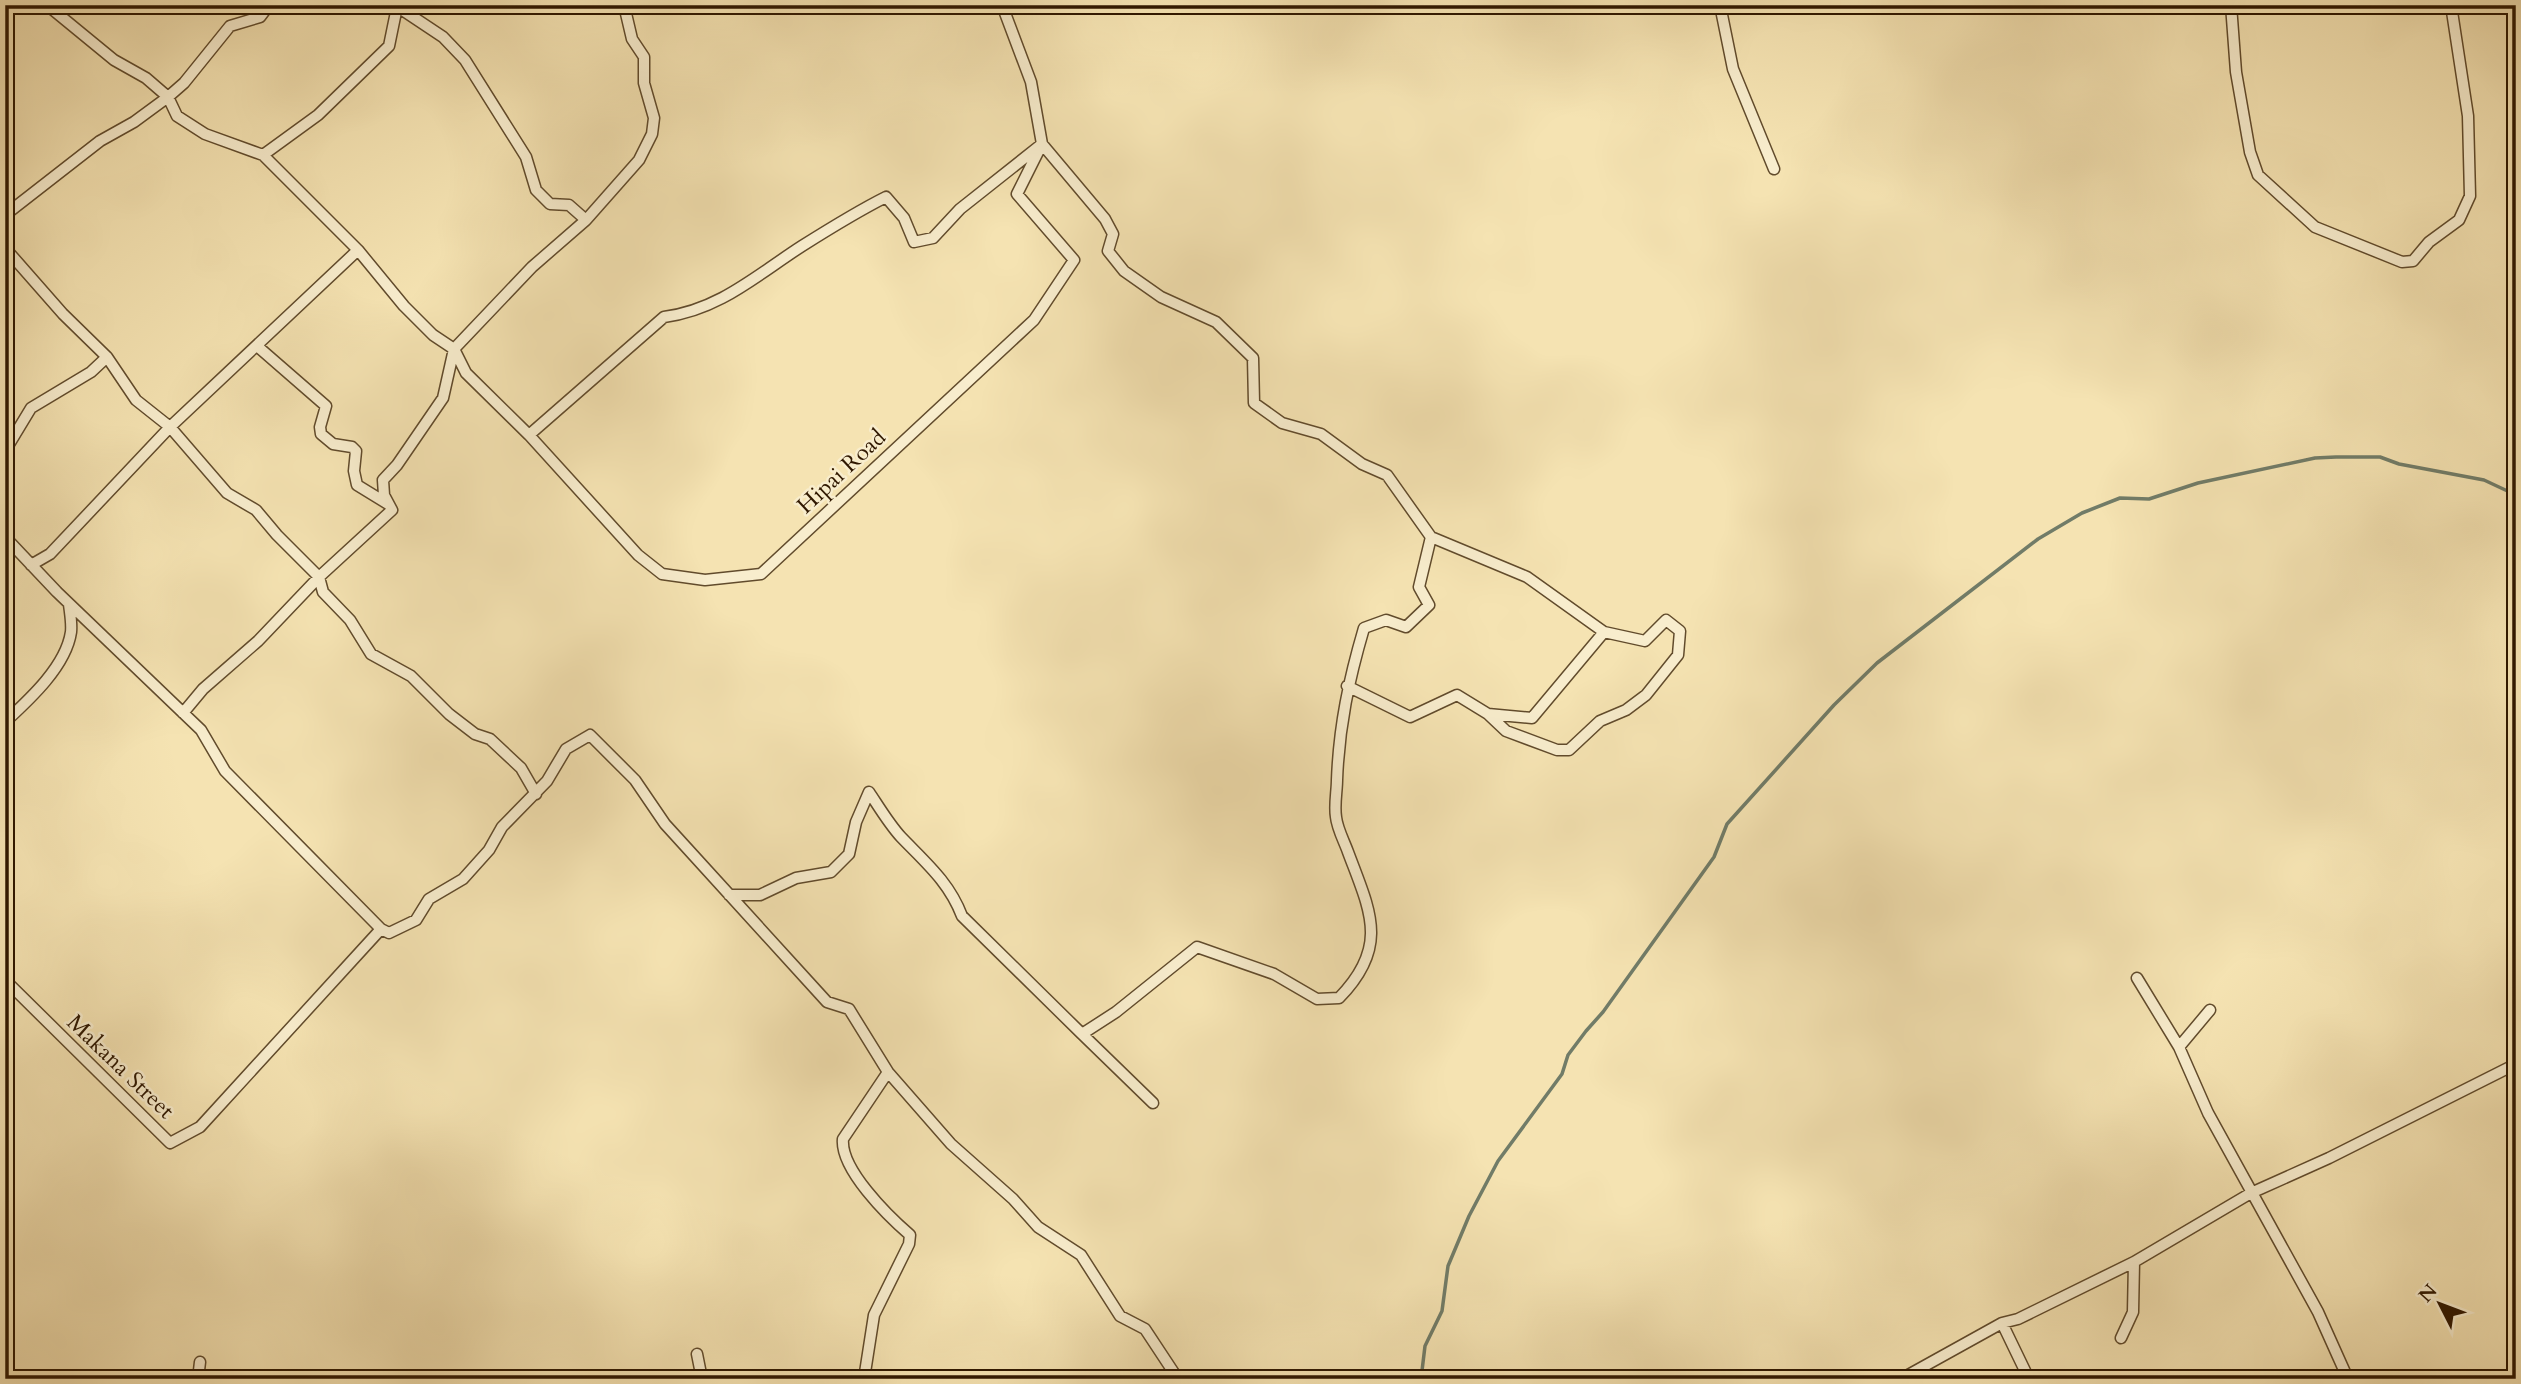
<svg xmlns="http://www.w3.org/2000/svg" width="2521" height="1384" viewBox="0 0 2521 1384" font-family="Cardo,serif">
	<rect width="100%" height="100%" fill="#f5e3b2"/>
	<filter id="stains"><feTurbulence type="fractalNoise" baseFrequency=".00286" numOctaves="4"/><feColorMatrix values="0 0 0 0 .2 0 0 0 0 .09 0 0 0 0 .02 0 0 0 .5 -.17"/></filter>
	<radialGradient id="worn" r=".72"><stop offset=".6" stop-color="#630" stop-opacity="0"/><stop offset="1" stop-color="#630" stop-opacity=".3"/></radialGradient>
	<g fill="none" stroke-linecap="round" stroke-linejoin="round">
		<path stroke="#717c68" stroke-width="3.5" d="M 1421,1379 L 1425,1346 L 1442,1311 L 1448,1266 L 1469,1216 L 1498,1161 L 1562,1074 L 1568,1055 L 1586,1031 L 1603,1012 L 1714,857 L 1727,824 L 1834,705 L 1877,663 L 2038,539 L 2082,513 L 2120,498 L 2149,499 L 2198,483 L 2315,458 L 2336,457 L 2380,457 L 2399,464 L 2484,480 L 2516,495"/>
		<g stroke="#614b2c" stroke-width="13">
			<path id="minor" d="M 47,5 L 114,60 L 146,78 L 168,97 L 177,116 L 205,134 L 263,155 L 358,250 L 404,306 L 433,335 L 454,349 L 466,373 L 529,435 L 638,555 L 662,574 L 705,580 L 761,574 L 1034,320 L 1074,260 L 1017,194 L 1042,144 L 1031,82 L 1002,5
				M 395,5 L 443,37 L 465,60 L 526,157 L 536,190 L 550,204 L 569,205 L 586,220
				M 1720,5 L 1733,69 L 1774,169
				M 2231,5 L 2236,72 L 2250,152 L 2258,175 L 2315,227 L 2402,262 L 2413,261 L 2429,242 L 2459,220 L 2470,196 L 2468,116 L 2451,5
				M 263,155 L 318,115 L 389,46 L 397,7
				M 5,215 L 100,141 L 134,122 L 168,97 L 184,83 L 230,26 L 260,17 L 269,5
				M 5,248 L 63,314 L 107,357
				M 257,346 L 326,406 L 320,427 L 321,434 L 333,444 L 352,447 L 356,451 L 354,471 L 357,485 L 388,504
				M 529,435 L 664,317 C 719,310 757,275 802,246 C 829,229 858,211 886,197 L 904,218 L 914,242 L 933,238 L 960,209 L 1042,144 L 1105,219 L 1113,234 L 1108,251 L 1124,271 L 1161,297 L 1216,322 L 1253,358 L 1254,403 L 1282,423 L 1321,434 L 1362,464 L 1387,475 L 1431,537 L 1419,587 L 1429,605 L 1406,627 L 1386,620 L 1364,628 C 1349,679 1339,726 1337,780 C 1337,791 1334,805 1336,817 C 1337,828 1344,841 1348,852 C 1370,911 1390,946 1339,998 L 1317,999 L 1274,974 L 1197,947 L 1116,1012 L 1082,1034 L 962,916 C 949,882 926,863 901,837 C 889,824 879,807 869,792 L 856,822 L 849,854 L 831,872 L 796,878 L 760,895 L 729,895
				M 5,451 L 31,408 L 91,372 L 107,357 L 136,400 L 170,427 L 227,493 L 256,510 L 277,535 L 319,577 L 392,510 L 384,495 L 383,480 L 397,465 L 443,398 L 454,349 L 532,267 L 586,220 L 639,160 L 652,134 L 654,118 L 644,83 L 644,57 L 632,39 L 624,5
				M 5,537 L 57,592 L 201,730 L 225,771 L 381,929 L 200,1127 L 170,1143 L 5,980
				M 1431,537 L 1527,577 L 1604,632
				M 31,565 L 50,554 L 170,427 L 358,250
				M 1347,686 L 1410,717 L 1457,695 L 1488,714 L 1506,731 L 1557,750 L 1569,750 L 1600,721 L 1626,710 L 1646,695 L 1678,655 L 1680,631 L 1666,620 L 1645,641 L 1604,632 L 1532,718 L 1488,714
				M 183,713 L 203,689 L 258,641 L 319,577 L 323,592 L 350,620 L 371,654 L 411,676 L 449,714 L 475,734 L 490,739 L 521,768 L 536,794
				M 5,722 C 30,699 66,666 71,632 C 72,623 70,613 69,604
				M 381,929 L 389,933 L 416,920 L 429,899 L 463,879 L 489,850 L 502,827 L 547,781 L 566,749 L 590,735 L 635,780 L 665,824 L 827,1002 L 849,1009 L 888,1072 L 951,1144 L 1013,1199 L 1038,1227 L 1081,1255 L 1120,1316 L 1145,1329 L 1178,1379
				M 2137,978 L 2179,1047 L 2208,1113 L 2318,1312 L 2348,1379
				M 1082,1034 L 1153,1103
				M 2179,1047 L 2210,1010
				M 2002,1323 L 2029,1379
				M 2121,1338 L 2133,1312 L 2134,1262
				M 697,1354 L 702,1379
				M 198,1379 L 200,1362
				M 864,1379 L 874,1315 L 909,1244 L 910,1235 C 888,1216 840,1169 843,1139 L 888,1072
				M 1901,1379 L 2002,1323 L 2018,1319 L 2134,1262 L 2251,1193 L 2329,1158 L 2516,1064"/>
		</g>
		<use href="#minor" stroke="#f8edcd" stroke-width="10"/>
	</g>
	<g text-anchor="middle" stroke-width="5" stroke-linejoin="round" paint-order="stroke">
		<g font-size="23" fill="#301800" stroke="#f8edcd">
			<text transform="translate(841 471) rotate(-43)" y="8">Hipai Road</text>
			<text transform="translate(121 1066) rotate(44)" y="8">Makana Street</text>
		</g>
	</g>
	<rect width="2521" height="1384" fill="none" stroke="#f5e3b2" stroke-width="28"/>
	<rect x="7" y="7" width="2507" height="1370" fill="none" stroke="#301800" stroke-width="3.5"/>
	<rect x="14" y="14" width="2493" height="1356" fill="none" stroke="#301800" stroke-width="2"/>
	<g transform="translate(2440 1304) rotate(312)" stroke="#f8edcd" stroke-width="5" paint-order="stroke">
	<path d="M0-5L12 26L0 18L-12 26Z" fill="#301800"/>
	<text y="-10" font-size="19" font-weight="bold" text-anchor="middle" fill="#301800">N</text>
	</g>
	<rect width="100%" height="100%" filter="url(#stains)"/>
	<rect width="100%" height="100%" fill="url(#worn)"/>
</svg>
